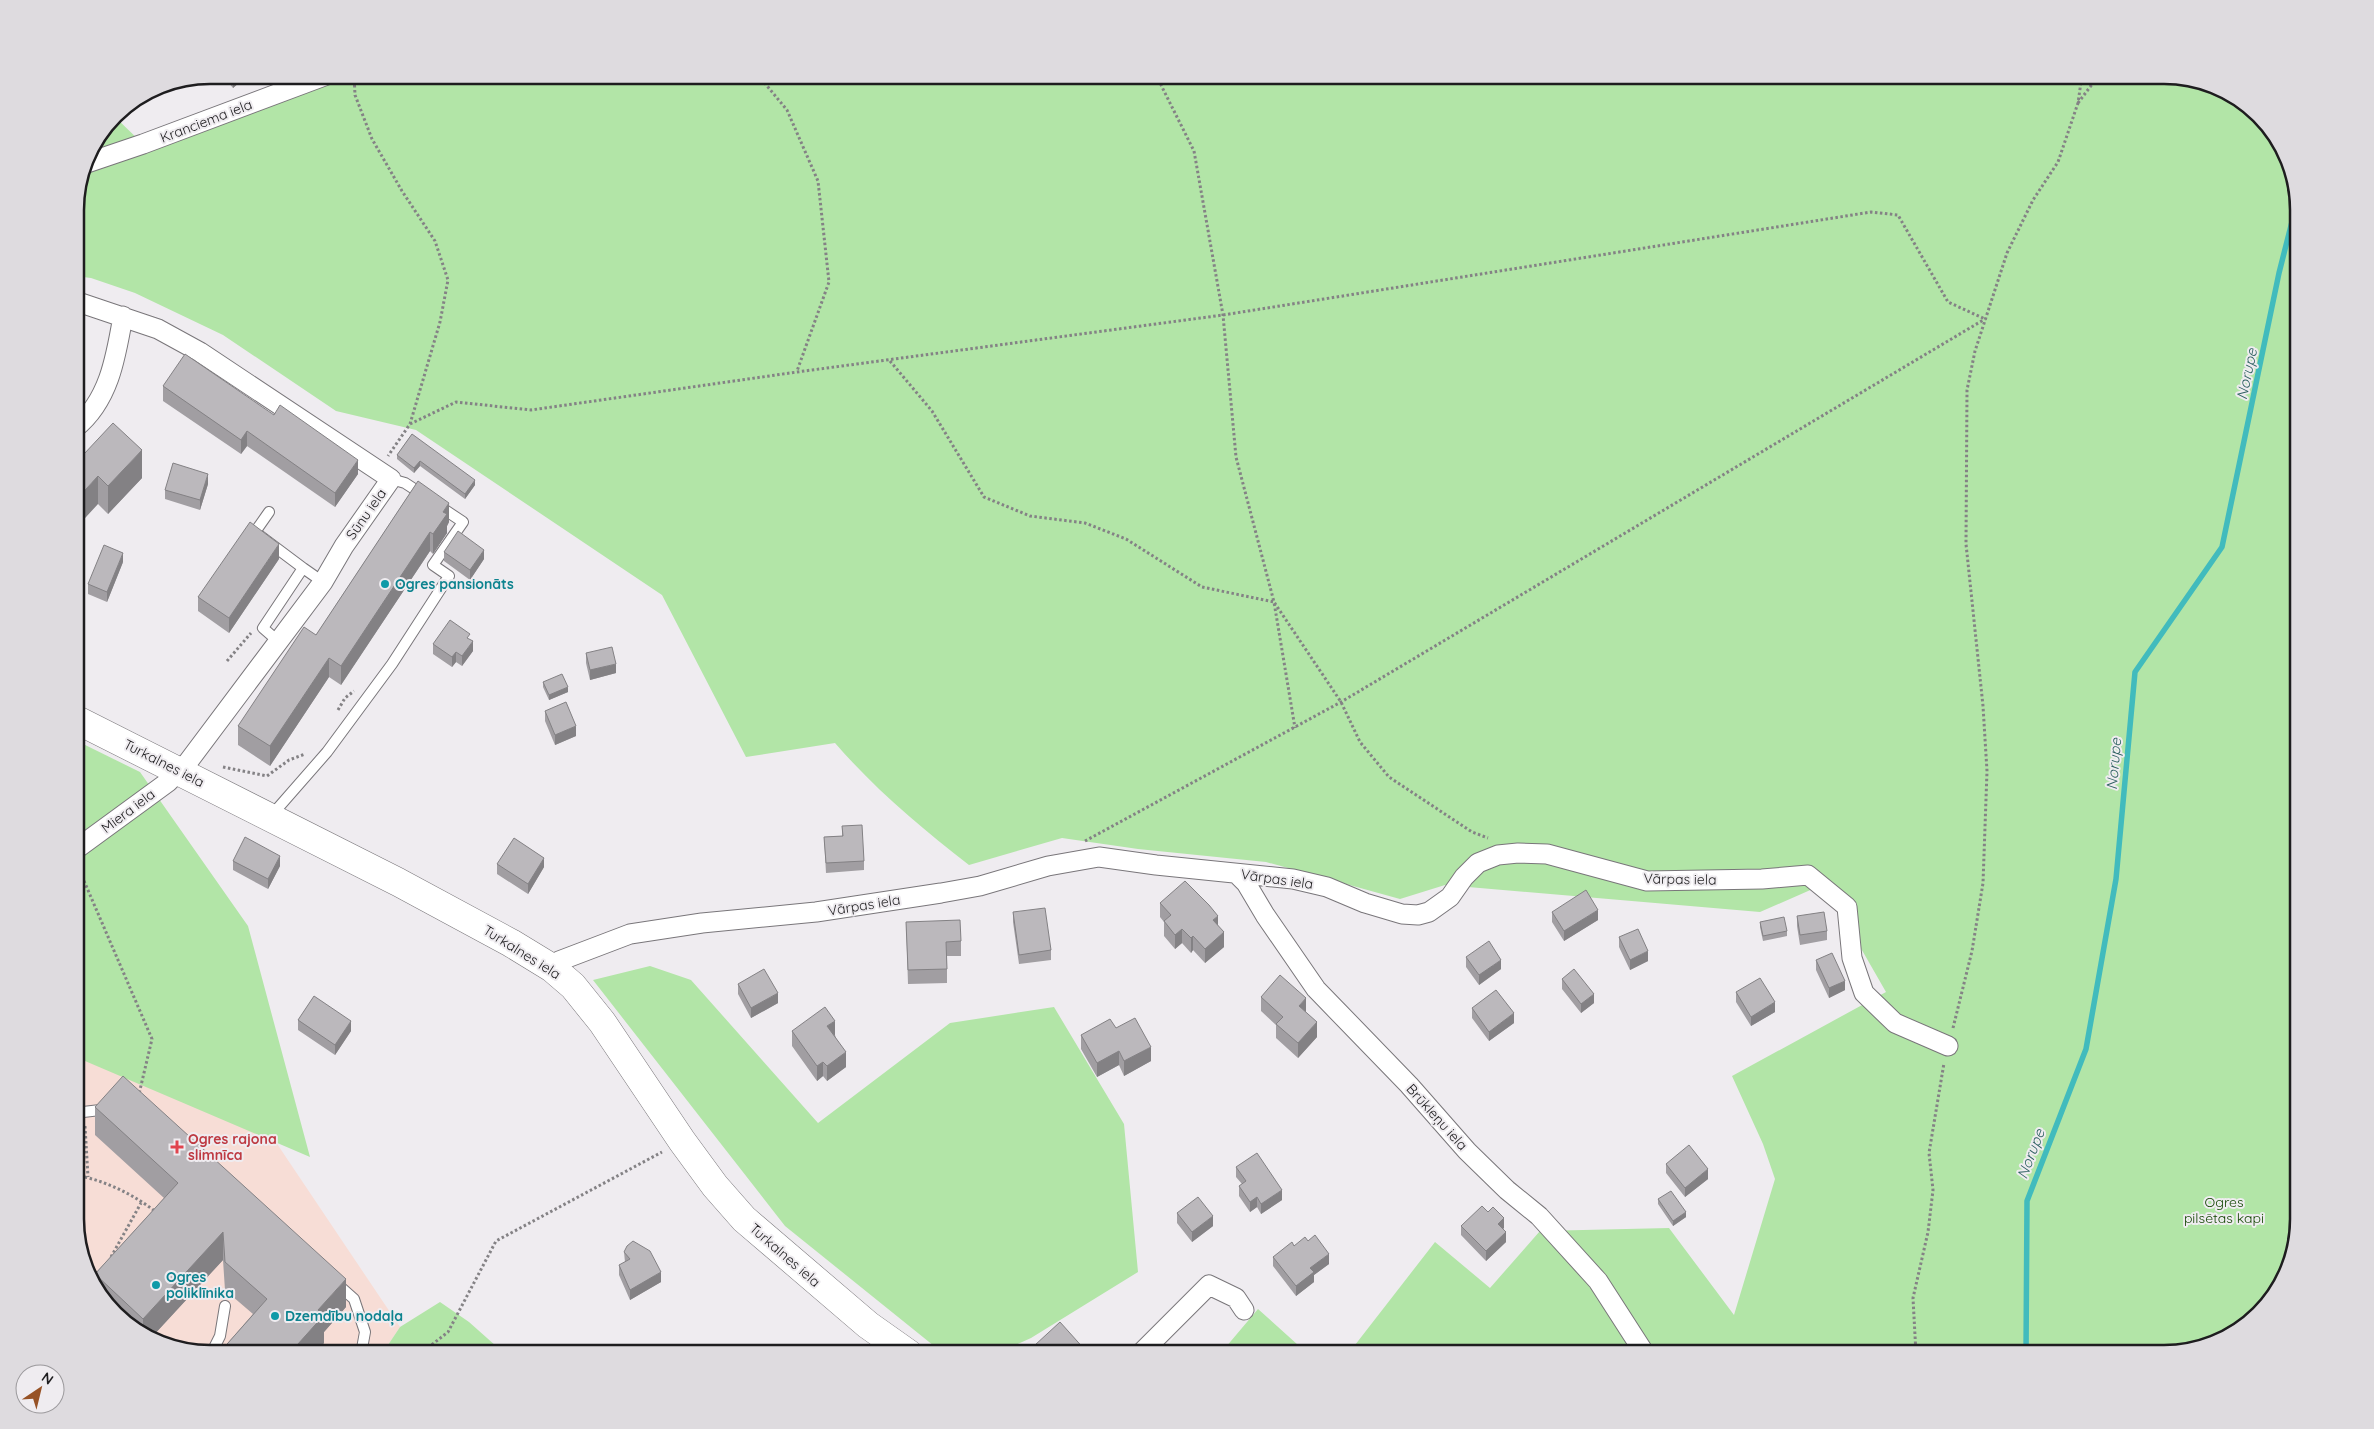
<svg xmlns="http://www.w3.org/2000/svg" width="2374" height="1429" viewBox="0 0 2374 1429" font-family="Quicksand,sans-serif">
	<rect width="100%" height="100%" fill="#efecf0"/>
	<path fill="#f7ddd6" d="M 173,989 L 400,1327 L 382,1354 L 210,1354 L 142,1336 L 93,1287 L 75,1228 L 75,1066 L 85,1061 Z"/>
	<path fill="#b2e5a7" d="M 327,75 L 2164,75 L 2232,93 L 2281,142 L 2299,201 L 2299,1219 L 2281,1287 L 2231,1336 L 2164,1354 L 1348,1354 L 1435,1242 L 1490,1288 L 1540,1231 L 1669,1228 L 1734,1315 L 1775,1179 L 1763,1144 L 1732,1076 L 1886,992 L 1824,884 L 1760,912 L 1445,885 L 1400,899 L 1266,862 L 1138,849 L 1062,838 L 969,865 C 920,827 876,790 835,743 L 746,757 L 662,595 L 416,430 L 336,411 L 223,335 L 135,293 L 91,278 L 75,276 L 75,201 L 85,158 L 114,116 L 143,144 Z
		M 75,740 L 140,772 L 248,926 L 310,1157 L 85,1061 L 75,1066 Z
		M 650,966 L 691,980 L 818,1123 L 950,1023 L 1054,1007 L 1124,1124 L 1138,1272 L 1031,1338 L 995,1354 L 944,1354 L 785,1226 L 593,980 Z
		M 440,1302 L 469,1322 L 505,1354 L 382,1354 L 400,1327 Z
		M 1258,1309 L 1308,1354 L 1220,1354 Z"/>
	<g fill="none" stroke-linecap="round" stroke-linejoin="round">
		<path stroke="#41bbbd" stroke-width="5.5" d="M 2026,1354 L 2027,1201 L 2086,1049 L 2116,879 L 2135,672 L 2222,547 L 2279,273 L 2298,198"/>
		<g stroke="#79767a" stroke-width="12">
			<path id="service" d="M 391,479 L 405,483 L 425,496
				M 269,512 L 255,532 L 303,568
				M 279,642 L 263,628 L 303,568 L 323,582
				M 271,816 L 327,752 L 392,664 L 449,576 L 433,565 L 463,522 L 439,506
				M 75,1113 L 100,1110 L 106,1105
				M 336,1283 L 354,1299 L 365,1332 L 361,1354
				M 211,1354 L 220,1336 L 225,1306"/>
		</g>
		<g stroke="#79767a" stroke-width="21">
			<path id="minor" d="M 84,164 L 143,144 L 327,75
				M 75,301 L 158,329 L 200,352 L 391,479 L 344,546 L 323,582 L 188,762 L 168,782 L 75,850
				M 75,428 C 109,401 116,357 123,316
				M 1237,874 L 1246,883 L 1265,915 L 1316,989 L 1409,1085 L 1467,1151 L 1507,1190 L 1539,1216 L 1598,1281 L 1645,1354
				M 552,968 L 559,961 L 630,934 L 702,923 L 816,912 L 941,893 L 980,886 L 1048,866 L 1099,857 L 1156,865 L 1293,879 L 1327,887 L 1365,903 L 1402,914 L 1418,915 L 1429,912 L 1450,897 L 1464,877 L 1478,863 L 1498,855 L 1518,853 L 1547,854 L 1647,881 L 1762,879 L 1808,875 L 1847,907 L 1852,958 L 1864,993 L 1895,1023 L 1948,1046
				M 1140,1354 L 1209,1285 L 1236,1298 L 1244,1310"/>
		</g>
		<g stroke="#79767a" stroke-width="29">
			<path id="secondary" d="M 75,719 L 398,882 L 511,943 L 552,968 L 573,986 L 602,1022 L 682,1141 L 715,1186 L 744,1219 L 868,1325 L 909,1354"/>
		</g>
		<path stroke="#848285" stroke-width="3" stroke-dasharray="2.5 2.5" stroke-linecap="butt" d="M 354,75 L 355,95 L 372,139 L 402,191 L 435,241 L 448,280 L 440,322 L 410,424 L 388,456
			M 758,75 L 787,110 L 818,181 L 829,282 L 797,371
			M 1156,75 L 1194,151 L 1223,315 L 1236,457 L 1274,602 L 1341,702 L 1360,742 L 1389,777 L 1472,832 L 1488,838
			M 2078,103 L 2099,75
			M 890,361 L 932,411 L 984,497 L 1030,516 L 1085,523 L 1126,539 L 1202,587 L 1274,602 L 1295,728
			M 410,424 L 456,402 L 531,410 L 797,372 L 1223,315 L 1871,212 L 1898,215 L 1948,302 L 1985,319
			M 227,661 L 251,633
			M 338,710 L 345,698 L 354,691
			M 223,767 L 267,776 L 289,760 L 305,754
			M 1085,841 L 1341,702 L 1985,319
			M 78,867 L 152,1039 L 139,1094
			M 1953,1028 L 1972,951 L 1983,883 L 1987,771 L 1983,706 L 1966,544 L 1967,390 L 1975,351 L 2007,253 L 2033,200 L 2058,162 L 2078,103 L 2082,75
			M 85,1126 L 88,1177
			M 75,1175 C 104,1180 133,1194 156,1212
			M 111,1257 L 141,1203
			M 91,1280 L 97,1273
			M 420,1354 L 448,1332 L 496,1241 L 662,1152
			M 1916,1354 L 1913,1298 L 1928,1232 L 1933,1190 L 1929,1153 L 1944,1063"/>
		<use href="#service" stroke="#fff" stroke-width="10"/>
		<use href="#minor" stroke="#fff" stroke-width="19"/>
		<use href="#secondary" stroke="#fff" stroke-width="28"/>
	</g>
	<path fill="#a19ea2" d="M 222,75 L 248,75 L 233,88 Z
		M 163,386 L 274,415 L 358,474 L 335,507 L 247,446 L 241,454 L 163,401 Z
		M 412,434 L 475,485 L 465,499 L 420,466 L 414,473 L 397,459 L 397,455 Z
		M 84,454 L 142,478 L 108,514 L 98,504 Z
		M 418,481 L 449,522 L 447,526 L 447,533 L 433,554 L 430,551 L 341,685 L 329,677 L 270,766 L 238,745 L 238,726 L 316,635 Z
		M 208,484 L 200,510 L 165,499 L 165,490 Z
		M 444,552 L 484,559 L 470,580 L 444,561 Z
		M 279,559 L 229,633 L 198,611 L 198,597 Z
		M 123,562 L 107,602 L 88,594 L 88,584 Z
		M 433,644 L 473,651 L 462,666 L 456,662 L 452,667 L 433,654 Z
		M 586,653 L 616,673 L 590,680 L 586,663 Z
		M 543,682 L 568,692 L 549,700 L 543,687 Z
		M 545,711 L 576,736 L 555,745 L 545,721 Z
		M 842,826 L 864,861 L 864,870 L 826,873 L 824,837 L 842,836 Z
		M 233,861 L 280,866 L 268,889 L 233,870 Z
		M 497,864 L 544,867 L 528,894 L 497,874 Z
		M 1160,903 L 1218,925 L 1224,947 L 1205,963 L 1193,950 L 1191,953 L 1182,943 L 1175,949 L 1164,936 L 1164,922 L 1160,917 Z
		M 1013,912 L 1051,950 L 1051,960 L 1019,964 L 1013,922 Z
		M 1552,912 L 1598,920 L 1564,941 L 1552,922 Z
		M 1797,916 L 1827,931 L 1827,940 L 1800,945 L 1797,926 Z
		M 906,922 L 961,941 L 961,956 L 947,956 L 947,983 L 908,984 Z
		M 1760,922 L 1787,931 L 1787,936 L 1763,941 L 1760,927 Z
		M 1619,937 L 1648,961 L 1630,970 L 1619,947 Z
		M 1466,957 L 1501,969 L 1479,985 L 1466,967 Z
		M 1816,960 L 1845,990 L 1829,998 L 1816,970 Z
		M 1562,979 L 1594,1003 L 1581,1013 L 1562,989 Z
		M 738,984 L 778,1003 L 751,1018 L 738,994 Z
		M 1736,992 L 1775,1012 L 1751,1026 L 1736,1002 Z
		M 1261,997 L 1306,1012 L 1317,1037 L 1298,1058 L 1276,1038 L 1276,1025 L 1261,1011 Z
		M 1472,1008 L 1514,1023 L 1489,1041 L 1472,1018 Z
		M 298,1020 L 351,1031 L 335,1055 L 298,1030 Z
		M 1116,1028 L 1151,1061 L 1124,1076 L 1119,1065 L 1097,1077 L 1081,1049 L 1081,1035 Z
		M 792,1031 L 835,1035 L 846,1067 L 827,1081 L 823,1076 L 817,1081 L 792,1046 Z
		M 95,1107 L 346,1307 L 324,1332 L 324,1343 L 314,1354 L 220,1354 L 220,1352 L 253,1314 L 225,1290 L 223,1260 L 151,1338 L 142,1336 L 95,1288 L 95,1274 L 164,1198 L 95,1135 Z
		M 1666,1164 L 1708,1179 L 1685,1197 L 1666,1173 Z
		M 1236,1167 L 1282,1200 L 1261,1214 L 1257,1207 L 1250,1212 L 1239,1196 L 1239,1186 L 1242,1184 L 1236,1177 Z
		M 1658,1199 L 1686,1217 L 1673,1226 L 1658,1204 Z
		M 1177,1213 L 1213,1226 L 1192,1242 L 1177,1223 Z
		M 1461,1226 L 1504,1228 L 1503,1229 L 1506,1242 L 1486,1261 L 1461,1235 Z
		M 1294,1246 L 1329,1264 L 1314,1275 L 1314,1282 L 1296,1296 L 1273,1266 L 1273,1257 Z
		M 624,1252 L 661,1282 L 630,1300 L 619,1275 L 619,1265 L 625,1262 Z
		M 1035,1345 L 1086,1354 L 1035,1354 Z"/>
	<path fill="#838184" d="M 237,75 L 248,75 L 233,88 L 233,78 Z
		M 78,342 L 78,352 L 75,367 L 75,357 Z
		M 247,431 L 247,446 L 241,454 L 241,440 Z
		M 142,450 L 142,478 L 108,514 L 108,486 Z
		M 358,460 L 358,474 L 335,507 L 335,493 Z
		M 420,461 L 420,466 L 414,473 L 414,468 Z
		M 208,474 L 208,484 L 200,510 L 200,500 Z
		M 98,476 L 98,504 L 75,529 L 75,501 Z
		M 475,480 L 475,485 L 465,499 L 465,494 Z
		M 449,503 L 449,522 L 447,526 L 447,533 L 433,554 L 433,534 L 443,512 Z
		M 430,532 L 430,551 L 341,685 L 341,666 Z
		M 279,544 L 279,559 L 229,633 L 229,618 Z
		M 484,550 L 484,559 L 470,580 L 470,570 Z
		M 123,553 L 123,562 L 107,602 L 107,592 Z
		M 473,641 L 473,651 L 462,666 L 462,656 Z
		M 456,652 L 456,662 L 452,667 L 452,657 Z
		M 329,658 L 329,677 L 270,766 L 270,746 Z
		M 616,664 L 616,673 L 590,680 L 590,670 Z
		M 568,687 L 568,692 L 549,700 L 549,695 Z
		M 576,726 L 576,736 L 555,745 L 555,735 Z
		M 280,856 L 280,866 L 268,889 L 268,879 Z
		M 544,858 L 544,867 L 528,894 L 528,884 Z
		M 1598,910 L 1598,920 L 1564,941 L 1564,931 Z
		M 1218,916 L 1218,931 L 1213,920 Z
		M 1182,929 L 1182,943 L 1175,949 L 1175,935 Z
		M 1224,932 L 1224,947 L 1205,963 L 1205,949 Z
		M 1193,936 L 1193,950 L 1191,953 L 1191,938 Z
		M 1648,951 L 1648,961 L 1630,970 L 1630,960 Z
		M 1501,960 L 1501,969 L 1479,985 L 1479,975 Z
		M 1845,981 L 1845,990 L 1829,998 L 1829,988 Z
		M 778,993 L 778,1003 L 751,1018 L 751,1008 Z
		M 1594,994 L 1594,1003 L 1581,1013 L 1581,1004 Z
		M 1306,998 L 1306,1013 L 1299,1006 Z
		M 1775,1002 L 1775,1012 L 1751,1026 L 1751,1017 Z
		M 1514,1013 L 1514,1023 L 1489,1041 L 1489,1032 Z
		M 351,1021 L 351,1031 L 335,1055 L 335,1045 Z
		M 835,1021 L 835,1035 L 827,1041 L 827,1026 Z
		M 1317,1022 L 1317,1037 L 1298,1058 L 1298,1043 Z
		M 1151,1047 L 1151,1061 L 1124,1076 L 1124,1061 Z
		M 1119,1051 L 1119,1065 L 1097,1077 L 1097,1063 Z
		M 846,1052 L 846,1067 L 827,1081 L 827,1066 Z
		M 823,1062 L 823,1076 L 817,1081 L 817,1066 Z
		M 1708,1169 L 1708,1179 L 1685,1197 L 1685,1188 Z
		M 1282,1190 L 1282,1200 L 1261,1214 L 1261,1204 Z
		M 1257,1197 L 1257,1207 L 1250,1212 L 1250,1202 Z
		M 1686,1212 L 1686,1217 L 1673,1226 L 1673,1221 Z
		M 1213,1216 L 1213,1226 L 1192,1242 L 1192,1232 Z
		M 1504,1218 L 1504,1228 L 1498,1233 L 1498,1224 Z
		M 223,1232 L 223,1260 L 151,1338 L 143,1336 L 143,1319 Z
		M 1506,1232 L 1506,1242 L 1486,1261 L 1486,1251 Z
		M 1329,1254 L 1329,1264 L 1314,1275 L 1314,1282 L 1296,1296 L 1296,1286 L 1310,1268 Z
		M 661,1272 L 661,1282 L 630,1300 L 630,1290 Z
		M 346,1279 L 346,1307 L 324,1332 L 324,1343 L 314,1354 L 289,1354 L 318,1310 Z"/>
	<path fill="#bbb8bc" stroke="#838184" d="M 230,75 L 237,75 L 233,78 Z
		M 75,342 L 78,342 L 75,357 Z
		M 185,354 L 274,415 L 280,405 L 358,460 L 335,493 L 247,431 L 241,440 L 163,386 Z
		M 113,423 L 142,450 L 108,486 L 98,476 L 75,501 L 75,448 L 76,448 L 84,454 Z
		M 412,434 L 475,480 L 465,494 L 420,461 L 414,468 L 397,455 Z
		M 173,463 L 208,474 L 200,500 L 165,490 Z
		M 418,481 L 449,503 L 443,512 L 447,514 L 433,534 L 430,532 L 341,666 L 329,658 L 270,746 L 238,726 L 304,627 L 316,635 Z
		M 250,522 L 279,544 L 229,618 L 198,597 Z
		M 458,531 L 484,550 L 470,570 L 444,552 Z
		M 104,545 L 123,553 L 107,592 L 88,584 Z
		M 450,620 L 470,634 L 467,638 L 473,641 L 462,656 L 456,652 L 452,657 L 433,644 Z
		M 612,647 L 616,664 L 590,670 L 586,653 Z
		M 562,674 L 568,687 L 549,695 L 543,682 Z
		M 566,702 L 576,726 L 555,735 L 545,711 Z
		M 862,825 L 864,861 L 826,863 L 824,837 L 843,836 L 842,826 Z
		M 245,837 L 280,856 L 268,879 L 233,861 Z
		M 514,838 L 544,858 L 528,884 L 497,864 Z
		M 1185,881 L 1209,905 L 1218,916 L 1213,920 L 1224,932 L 1205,949 L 1193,936 L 1191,938 L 1182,929 L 1175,935 L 1164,921 L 1171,915 L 1160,903 Z
		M 1586,890 L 1598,910 L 1564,931 L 1552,912 Z
		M 1045,908 L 1051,950 L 1019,955 L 1013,912 Z
		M 1824,912 L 1827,931 L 1800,935 L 1797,916 Z
		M 1784,917 L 1787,931 L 1763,936 L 1760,922 Z
		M 960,920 L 961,941 L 946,942 L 947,969 L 908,970 L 906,922 Z
		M 1638,929 L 1648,951 L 1630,960 L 1619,937 Z
		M 1489,941 L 1501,960 L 1479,975 L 1466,957 Z
		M 1832,953 L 1845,981 L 1829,988 L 1816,960 Z
		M 764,969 L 778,993 L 751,1008 L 738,984 Z
		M 1574,969 L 1594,994 L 1581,1004 L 1562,979 Z
		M 1280,975 L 1306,998 L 1299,1006 L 1317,1022 L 1298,1043 L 1276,1024 L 1283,1017 L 1261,997 Z
		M 1760,978 L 1775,1002 L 1751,1017 L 1736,992 Z
		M 1496,990 L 1514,1013 L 1489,1032 L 1472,1008 Z
		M 314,996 L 351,1021 L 335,1045 L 298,1020 Z
		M 825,1007 L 835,1021 L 827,1026 L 846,1052 L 827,1066 L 823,1062 L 817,1066 L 792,1031 Z
		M 1135,1018 L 1151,1047 L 1124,1061 L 1119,1051 L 1097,1063 L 1081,1035 L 1110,1019 L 1116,1028 Z
		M 123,1076 L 346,1279 L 318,1310 L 324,1315 L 289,1354 L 222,1354 L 220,1352 L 267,1299 L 225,1262 L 223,1232 L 143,1319 L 95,1274 L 178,1183 L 95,1107 Z
		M 1689,1145 L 1708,1169 L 1685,1188 L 1666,1164 Z
		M 1257,1153 L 1282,1190 L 1261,1204 L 1257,1197 L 1250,1202 L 1239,1186 L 1246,1181 L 1236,1167 Z
		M 1671,1191 L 1686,1212 L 1673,1221 L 1658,1199 Z
		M 1198,1197 L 1213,1216 L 1192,1232 L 1177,1213 Z
		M 1482,1206 L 1488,1212 L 1493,1207 L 1504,1218 L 1498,1224 L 1506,1232 L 1486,1251 L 1461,1226 Z
		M 1315,1235 L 1329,1254 L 1310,1268 L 1314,1272 L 1296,1286 L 1273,1257 L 1292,1242 L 1294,1246 L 1305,1237 L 1308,1241 Z
		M 633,1241 L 650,1251 L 661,1272 L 630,1290 L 619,1265 L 630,1259 L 624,1252 L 627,1246 Z
		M 1060,1322 L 1086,1351 L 1083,1354 L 1043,1354 L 1035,1345 Z
		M 1174,1348 L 1180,1354 L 1169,1354 Z"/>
	<g fill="#0f9aa8" stroke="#efecf0" stroke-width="2">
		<circle cx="385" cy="584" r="5"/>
		<circle cx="156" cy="1285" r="5"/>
		<circle cx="275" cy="1316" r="5"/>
	</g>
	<path fill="#e0444e" stroke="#efecf0" stroke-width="2" d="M174.5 1139.5h5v5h5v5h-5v5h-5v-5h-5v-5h5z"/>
	<g text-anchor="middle" stroke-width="4" stroke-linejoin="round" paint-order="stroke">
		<g font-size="14" fill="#1e1d1f" stroke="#efecf0">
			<text transform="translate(206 121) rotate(-21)" y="5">Kranciema iela</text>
			<text transform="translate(366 514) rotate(-55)" y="5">Sūnu iela</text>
			<text transform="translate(164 763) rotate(27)" y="5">Turkalnes iela</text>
			<text transform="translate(128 811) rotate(-37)" y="5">Miera iela</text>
			<text transform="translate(1277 879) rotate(8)" y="5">Vārpas iela</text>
			<text transform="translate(1680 879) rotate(1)" y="5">Vārpas iela</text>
			<text transform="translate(864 905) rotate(-9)" y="5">Vārpas iela</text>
			<text transform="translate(522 952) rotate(32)" y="5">Turkalnes iela</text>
			<text transform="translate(1437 1117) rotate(48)" y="5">Brūkleņu iela</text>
			<text transform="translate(785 1255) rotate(41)" y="5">Turkalnes iela</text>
		</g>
		<g font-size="14" font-weight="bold" fill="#0d838f" stroke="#efecf0" text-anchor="start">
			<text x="395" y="589">Ogres pansionāts</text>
			<text x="166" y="1282">Ogres<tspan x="166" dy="16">poliklīnika</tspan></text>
			<text x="285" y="1321">Dzemdību nodaļa</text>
		</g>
		<g font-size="14" font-weight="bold" fill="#be3a42" stroke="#efecf0" text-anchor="start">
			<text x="188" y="1144">Ogres rajona<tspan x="188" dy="16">slimnīca</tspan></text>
		</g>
		<g font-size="14" fill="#114501" stroke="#efecf0">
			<text x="2224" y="1207">Ogres<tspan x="2224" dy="16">pilsētas kapi</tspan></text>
		</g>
		<g font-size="15" font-style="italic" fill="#2e6161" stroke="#efecf0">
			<text transform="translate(2247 374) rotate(-78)" y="5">Norupe</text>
			<text transform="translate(2114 764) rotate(-85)" y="5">Norupe</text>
			<text transform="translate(2031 1154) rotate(-69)" y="5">Norupe</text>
		</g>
	</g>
	<path d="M0 0H2374V1429H0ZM210 84H2164A126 126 0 0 1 2290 210V1219A126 126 0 0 1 2164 1345H210A126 126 0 0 1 84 1219V210A126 126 0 0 1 210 84Z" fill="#dedbdf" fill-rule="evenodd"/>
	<path fill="none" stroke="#1e1d1f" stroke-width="2.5" d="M210 84H2164A126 126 0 0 1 2290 210V1219A126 126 0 0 1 2164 1345H210A126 126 0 0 1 84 1219V210A126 126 0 0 1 210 84Z"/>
	<g transform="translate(40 1389) rotate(35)"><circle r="24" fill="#efecf0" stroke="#9b999c"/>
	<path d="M0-4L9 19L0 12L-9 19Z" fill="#975225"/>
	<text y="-8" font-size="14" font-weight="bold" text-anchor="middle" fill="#1e1d1f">N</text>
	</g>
</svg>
